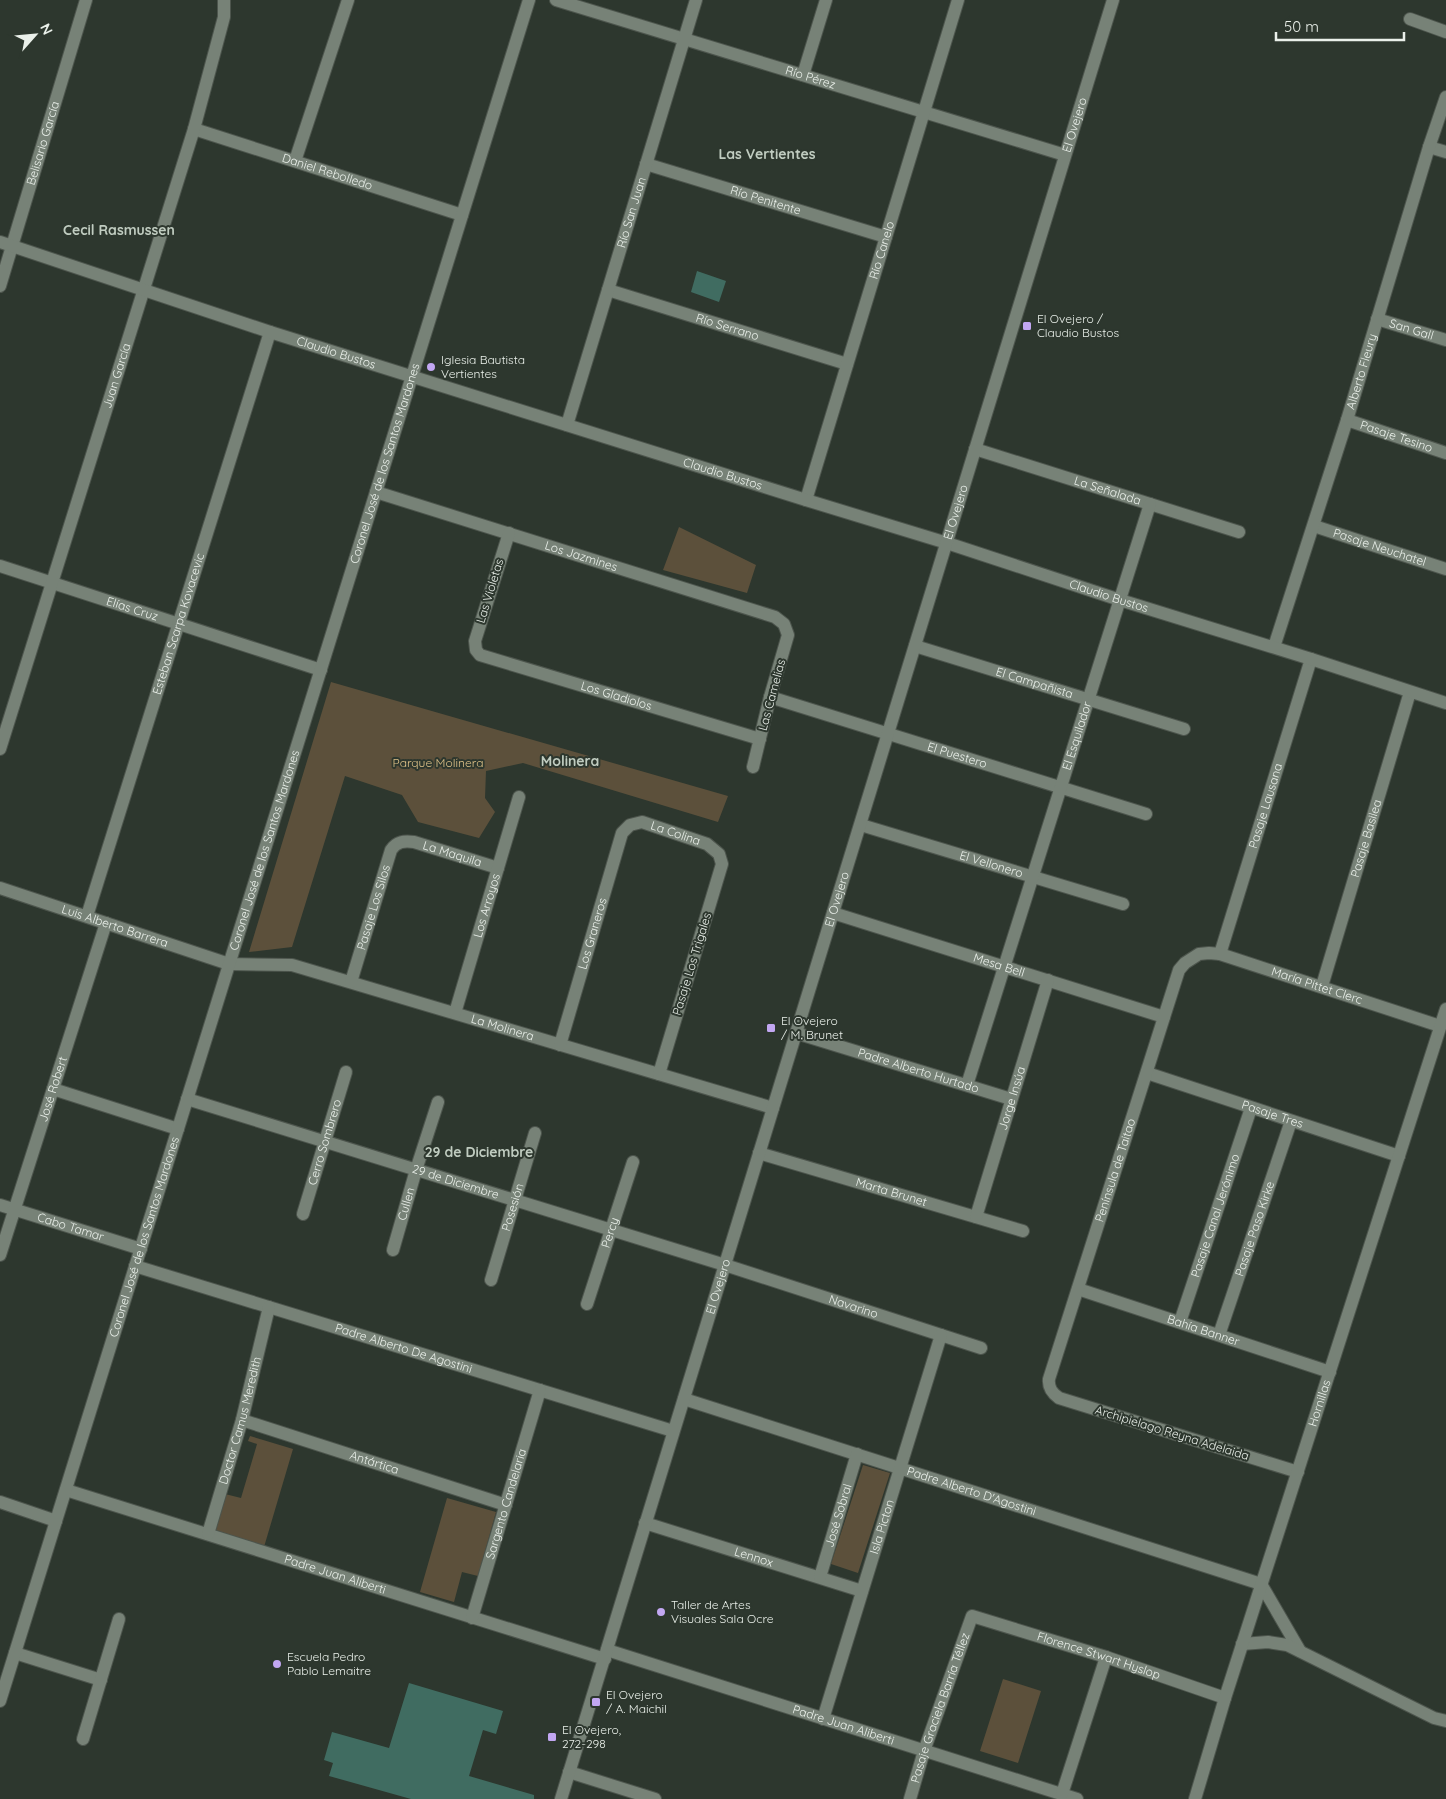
<svg xmlns="http://www.w3.org/2000/svg" width="1446" height="1799" viewBox="0 0 1446 1799" font-family="Quicksand,sans-serif">
	<rect width="100%" height="100%" fill="#2d372e"/>
	<path fill="#5c503b" d="M 679,527 L 756,565 L 747,593 L 663,570 Z
		M 331,682 L 728,796 L 718,822 L 523,763 L 486,771 L 485,798 L 495,812 L 479,838 L 418,822 L 402,795 L 345,776 L 292,947 L 249,952 Z
		M 250,1436 L 293,1449 L 264,1547 L 214,1532 L 225,1494 L 241,1498 L 257,1444 L 248,1441 Z
		M 863,1465 L 890,1473 L 858,1573 L 831,1564 Z
		M 447,1498 L 496,1512 L 478,1576 L 462,1572 L 454,1602 L 420,1592 Z
		M 1003,1679 L 1041,1691 L 1018,1763 L 980,1751 Z"/>
	<path fill="#406c61" d="M 697,271 L 726,281 L 719,302 L 691,292 Z
		M 409,1683 L 503,1711 L 496,1734 L 483,1730 L 469,1776 L 534,1795 L 534,1799 L 411,1799 L 329,1776 L 333,1763 L 324,1760 L 332,1732 L 389,1748 Z"/>
	<g fill="none" stroke-linecap="round" stroke-linejoin="round">
		<g stroke="#4d554d" stroke-width="14">
			<g id="street">
				<path id="s1" d="M 556,0 L 1065,155"/>
				<path d="M 1410,19 L 1446,32"/>
				<path d="M 803,75 L 826,0"/>
				<path id="s2" d="M 194,129 L 462,215"/>
				<path d="M 1429,147 L 1446,152"/>
				<path d="M 295,161 L 348,0"/>
				<path id="s3" d="M 646,164 L 886,237"/>
				<path id="s4" d="M 0,286 L 86,0"/>
				<path id="s5" d="M 608,290 L 847,364"/>
				<path id="s6" d="M 1377,319 L 1446,340"/>
				<path id="s7" d="M 1347,420 L 1446,453"/>
				<path id="s8" d="M 567,425 L 696,0"/>
				<path id="s9" d="M 975,449 L 1239,532"/>
				<path id="s10" d="M 376,492 L 775,617 L 784,624 L 788,635 L 770,697 L 753,767"/>
				<path id="s11" d="M 806,500 L 958,0"/>
				<path id="s12" d="M 1314,526 L 1446,569"/>
				<path id="s13" d="M 509,533 L 475,641 L 476,650 L 480,655 L 760,739"/>
				<path id="s14" d="M 0,566 L 321,670"/>
				<path id="s15" d="M 915,646 L 1184,729"/>
				<path id="s16" d="M 1274,647 L 1347,420 L 1429,147 L 1446,97"/>
				<path id="s17" d="M 770,697 L 1146,814"/>
				<path id="s18" d="M 0,749 L 194,129 L 224,17 L 224,0"/>
				<path id="s19" d="M 861,825 L 1123,904"/>
				<path id="s20" d="M 0,888 L 229,964 L 292,965 L 773,1108"/>
				<path id="s21" d="M 833,913 L 1164,1017"/>
				<path id="s22" d="M 87,916 L 270,332"/>
				<path id="s23" d="M 1220,954 L 1311,659"/>
				<path id="s24" d="M 351,982 L 391,850 C 397,841 404,841 414,842 L 498,868"/>
				<path id="s25" d="M 1322,986 L 1410,692"/>
				<path id="s26" d="M 455,1013 L 519,797"/>
				<path id="s27" d="M 796,1033 L 1011,1099"/>
				<path id="s28" d="M 560,1045 L 622,833 L 630,825 L 642,822 L 707,844 L 719,854 L 722,864 L 659,1074"/>
				<path id="s29" d="M 1147,1073 L 1399,1156"/>
				<path id="s30" d="M 967,1085 L 1150,504"/>
				<path d="M 53,1089 L 178,1129"/>
				<path id="s31" d="M 187,1099 L 725,1265 L 981,1348"/>
				<path id="s32" d="M 759,1153 L 1023,1231"/>
				<path id="s33" d="M 0,1205 L 141,1249"/>
				<path id="s34" d="M 303,1214 L 346,1072"/>
				<path id="s35" d="M 976,1217 L 1048,980"/>
				<path id="s36" d="M 393,1250 L 416,1170 L 438,1102"/>
				<path id="s37" d="M 0,1255 L 106,923"/>
				<path id="s38" d="M 135,1266 L 673,1431"/>
				<path id="s39" d="M 491,1280 L 535,1133"/>
				<path id="s40" d="M 1078,1289 L 1330,1372"/>
				<path id="s41" d="M 587,1304 L 633,1162"/>
				<path id="s42" d="M 1180,1322 L 1251,1108"/>
				<path id="s43" d="M 1219,1335 L 1291,1121"/>
				<path id="s44" d="M 684,1399 L 1261,1584 L 1300,1651"/>
				<path id="s45" d="M 242,1420 L 506,1505"/>
				<path id="s46" d="M 1298,1472 L 1059,1398 C 1052,1393 1048,1388 1049,1379 L 1179,970 L 1185,963 L 1199,954 L 1209,953 L 1220,954 L 1440,1026"/>
				<path id="s47" d="M 66,1490 L 605,1659"/>
				<path d="M 0,1502 L 56,1521"/>
				<path id="s48" d="M 645,1523 L 862,1591"/>
				<path id="s49" d="M 208,1534 L 242,1420 L 269,1307"/>
				<path id="s50" d="M 820,1577 L 857,1454"/>
				<path id="s51" d="M 472,1618 L 540,1390"/>
				<path d="M 1242,1644 L 1268,1642 L 1287,1645 L 1434,1718 L 1446,1721"/>
				<path id="s52" d="M 607,1650 L 1077,1799"/>
				<path d="M 15,1653 L 101,1680"/>
				<path id="s53" d="M 823,1719 L 941,1335"/>
				<path d="M 83,1739 L 119,1619"/>
				<path d="M 569,1772 L 655,1799"/>
				<path d="M 1062,1794 L 1106,1657"/>
				<path id="s54" d="M 910,1799 L 924,1751 L 972,1616 L 1106,1657 L 1225,1698"/>
			</g>
		</g>
		<g stroke="#4d554d" stroke-width="14">
			<g id="secondary">
				<path id="s55" d="M 0,242 L 270,332 L 806,500 L 947,543 L 1120,600 L 1311,659 L 1446,703"/>
				<path id="s56" d="M 0,1701 L 529,0"/>
				<path id="s57" d="M 561,1799 L 1113,0"/>
				<path id="s58" d="M 1195,1799 L 1225,1698 L 1446,1009"/>
			</g>
		</g>
		<use href="#street" stroke="#778277" stroke-width="12"/>
		<use href="#secondary" stroke="#778277" stroke-width="12"/>
	</g>
	<g fill="#c2a7f2" stroke="#2d372e" stroke-width="2">
		<rect x="1022" y="321" width="10" height="10" rx="2.5"/>
		<circle cx="431" cy="367" r="5"/>
		<rect x="766" y="1023" width="10" height="10" rx="2.5"/>
		<circle cx="661" cy="1612" r="5"/>
		<circle cx="277" cy="1664" r="5"/>
		<rect x="591" y="1697" width="10" height="10" rx="2.5"/>
		<rect x="547" y="1732" width="10" height="10" rx="2.5"/>
	</g>
	<g text-anchor="middle" stroke-width="4" stroke-linejoin="round" paint-order="stroke">
		<g font-size="12" fill="#eaf0ea" stroke="#2d372e">
			<text dy="4" stroke="none"><textPath href="#s1" startOffset="266">Río Pérez</textPath></text>
			<text dy="4" stroke="none"><textPath href="#s57" startOffset="1751">El Ovejero</textPath></text>
			<text dy="4" stroke="none"><textPath href="#s4" startOffset="149">Belisario García</textPath></text>
			<text dy="4" stroke="none"><textPath href="#s2" startOffset="140">Daniel Rebolledo</textPath></text>
			<text dy="4" stroke="none"><textPath href="#s3" startOffset="125">Río Penitente</textPath></text>
			<text dy="4" stroke="none"><textPath href="#s8" startOffset="222">Río San Juan</textPath></text>
			<text dy="4" stroke="none"><textPath href="#s11" startOffset="261">Río Canelo</textPath></text>
			<text dy="4" stroke="none"><textPath href="#s5" startOffset="125">Río Serrano</textPath></text>
			<text dy="4" stroke="none"><textPath href="#s6" startOffset="36">San Gall</textPath></text>
			<text dy="4" stroke="none"><textPath href="#s55" startOffset="354">Claudio Bustos</textPath></text>
			<text dy="4" stroke="none"><textPath href="#s16" startOffset="289">Alberto Fleury</textPath></text>
			<text dy="4" stroke="none"><textPath href="#s18" startOffset="391">Juan García</textPath></text>
			<text dy="4" stroke="none"><textPath href="#s7" startOffset="52">Pasaje Tesino</textPath></text>
			<text dy="4" stroke="none"><textPath href="#s56" startOffset="1296">Coronel José de los Santos Mardones</textPath></text>
			<text dy="4" stroke="none"><textPath href="#s55" startOffset="759">Claudio Bustos</textPath></text>
			<text dy="4" stroke="none"><textPath href="#s9" startOffset="139">La Señalada</textPath></text>
			<text dy="4" stroke="none"><textPath href="#s57" startOffset="1346">El Ovejero</textPath></text>
			<text dy="4" stroke="none"><textPath href="#s12" startOffset="69">Pasaje Neuchatel</textPath></text>
			<text dy="4" stroke="none"><textPath href="#s10" startOffset="215">Los Jazmines</textPath></text>
			<text transform="translate(490 591) rotate(-73)" y="4">Las Violetas</text>
			<text dy="4" stroke="none"><textPath href="#s55" startOffset="1164">Claudio Bustos</textPath></text>
			<text dy="4" stroke="none"><textPath href="#s14" startOffset="139">Elías Cruz</textPath></text>
			<text dy="4" stroke="none"><textPath href="#s22" startOffset="306">Esteban Scarpa Kovacevic</textPath></text>
			<text dy="4" stroke="none"><textPath href="#s15" startOffset="125">El Campañista</textPath></text>
			<text transform="translate(772 695) rotate(-75)" y="4">Las Camelias</text>
			<text dy="4" stroke="none"><textPath href="#s13" startOffset="271">Los Gladiolos</textPath></text>
			<text dy="4" stroke="none"><textPath href="#s30" startOffset="366">El Esquilador</textPath></text>
			<text dy="4" stroke="none"><textPath href="#s17" startOffset="196">El Puestero</textPath></text>
			<text dy="4" stroke="none"><textPath href="#s23" startOffset="155">Pasaje Lausana</textPath></text>
			<text dy="4" stroke="none"><textPath href="#s28" startOffset="280">La Colina</textPath></text>
			<text dy="4" stroke="none"><textPath href="#s25" startOffset="154">Pasaje Basilea</textPath></text>
			<text dy="4" stroke="none"><textPath href="#s56" startOffset="891">Coronel José de los Santos Mardones</textPath></text>
			<text dy="4" stroke="none"><textPath href="#s24" startOffset="204">La Maquila</textPath></text>
			<text dy="4" stroke="none"><textPath href="#s19" startOffset="136">El Vellonero</textPath></text>
			<text dy="4" stroke="none"><textPath href="#s57" startOffset="941">El Ovejero</textPath></text>
			<text dy="4" stroke="none"><textPath href="#s26" startOffset="112">Los Arroyos</textPath></text>
			<text dy="4" stroke="none"><textPath href="#s24" startOffset="78">Pasaje Los Silos</textPath></text>
			<text dy="4" stroke="none"><textPath href="#s20" startOffset="121">Luis Alberto Barrera</textPath></text>
			<text dy="4" stroke="none"><textPath href="#s28" startOffset="116">Los Graneros</textPath></text>
			<text transform="translate(692 964) rotate(-73)" y="4">Pasaje Los Trigales</text>
			<text dy="4" stroke="none"><textPath href="#s21" startOffset="174">Mesa Bell</textPath></text>
			<text dy="4" stroke="none"><textPath href="#s46" startOffset="851">María Pittet Clerc</textPath></text>
			<text dy="4" stroke="none"><textPath href="#s20" startOffset="524">La Molinera</textPath></text>
			<text dy="4" stroke="none"><textPath href="#s27" startOffset="128">Padre Alberto Hurtado</textPath></text>
			<text dy="4" stroke="none"><textPath href="#s37" startOffset="174">José Robert</textPath></text>
			<text dy="4" stroke="none"><textPath href="#s35" startOffset="124">Jorge Insúa</textPath></text>
			<text dy="4" stroke="none"><textPath href="#s29" startOffset="132">Pasaje Tres</textPath></text>
			<text dy="4" stroke="none"><textPath href="#s34" startOffset="75">Cerro Sombrero</textPath></text>
			<text dy="4" stroke="none"><textPath href="#s46" startOffset="492">Península de Taitao</textPath></text>
			<text dy="4" stroke="none"><textPath href="#s31" startOffset="281">29 de Diciembre</textPath></text>
			<text dy="4" stroke="none"><textPath href="#s32" startOffset="138">Marta Brunet</textPath></text>
			<text dy="4" stroke="none"><textPath href="#s36" startOffset="48">Cullen</textPath></text>
			<text dy="4" stroke="none"><textPath href="#s39" startOffset="76">Posesión</textPath></text>
			<text dy="4" stroke="none"><textPath href="#s42" startOffset="112">Pasaje Canal Jerónimo</textPath></text>
			<text dy="4" stroke="none"><textPath href="#s33" startOffset="74">Cabo Tamar</textPath></text>
			<text dy="4" stroke="none"><textPath href="#s43" startOffset="112">Pasaje Paso Kirke</textPath></text>
			<text dy="4" stroke="none"><textPath href="#s41" startOffset="75">Percy</textPath></text>
			<text dy="4" stroke="none"><textPath href="#s56" startOffset="486">Coronel José de los Santos Mardones</textPath></text>
			<text dy="4" stroke="none"><textPath href="#s57" startOffset="536">El Ovejero</textPath></text>
			<text dy="4" stroke="none"><textPath href="#s31" startOffset="698">Navarino</textPath></text>
			<text dy="4" stroke="none"><textPath href="#s40" startOffset="132">Bahía Banner</textPath></text>
			<text dy="4" stroke="none"><textPath href="#s38" startOffset="281">Padre Alberto De Agostini</textPath></text>
			<text dy="4" stroke="none"><textPath href="#s58" startOffset="415">Hornillas</textPath></text>
			<text dy="4" stroke="none"><textPath href="#s49" startOffset="118">Doctor Camus Meredith</textPath></text>
			<text transform="translate(1172 1433) rotate(17)" y="4">Archipielago Reyna Adelaida</text>
			<text dy="4" stroke="none"><textPath href="#s45" startOffset="139">Antártica</textPath></text>
			<text dy="4" stroke="none"><textPath href="#s44" startOffset="302">Padre Alberto D'Agostini</textPath></text>
			<text dy="4" stroke="none"><textPath href="#s51" startOffset="119">Sargento Candelaria</textPath></text>
			<text dy="4" stroke="none"><textPath href="#s50" startOffset="64">José Sobral</textPath></text>
			<text dy="4" stroke="none"><textPath href="#s53" startOffset="201">Isla Picton</textPath></text>
			<text dy="4" stroke="none"><textPath href="#s48" startOffset="114">Lennox</textPath></text>
			<text dy="4" stroke="none"><textPath href="#s47" startOffset="282">Padre Juan Aliberti</textPath></text>
			<text dy="4" stroke="none"><textPath href="#s54" startOffset="326">Florence Stwart Hyslop</textPath></text>
			<text dy="4" stroke="none"><textPath href="#s54" startOffset="96">Pasaje Graciela Barría Téllez</textPath></text>
			<text dy="4" stroke="none"><textPath href="#s52" startOffset="248">Padre Juan Aliberti</textPath></text>
		</g>
		<g font-size="12" fill="#eaf0ea" stroke="#2d372e" text-anchor="start">
			<text x="1037" y="323">El Ovejero /<tspan x="1037" dy="14">Claudio Bustos</tspan></text>
			<text x="441" y="364">Iglesia Bautista<tspan x="441" dy="14">Vertientes</tspan></text>
			<text x="781" y="1025">El Ovejero<tspan x="781" dy="14">/ M. Brunet</tspan></text>
			<text x="671" y="1609">Taller de Artes<tspan x="671" dy="14">Visuales Sala Ocre</tspan></text>
			<text x="287" y="1661">Escuela Pedro<tspan x="287" dy="14">Pablo Lemaitre</tspan></text>
			<text x="606" y="1699">El Ovejero<tspan x="606" dy="14">/ A. Maichil</tspan></text>
			<text x="562" y="1734">El Ovejero,<tspan x="562" dy="14">272-298</tspan></text>
		</g>
		<g font-size="12" fill="#e0c389" stroke="#2d372e">
			<text x="438" y="767">Parque Molinera</text>
		</g>
		<g font-size="14" font-weight="bold" fill="#c0ccc0" stroke="#2d372e">
			<text x="767" y="159">Las Vertientes</text>
			<text x="119" y="235">Cecil Rasmussen</text>
			<text x="570" y="766">Molinera</text>
			<text x="479" y="1157">29 de Diciembre</text>
		</g>
	</g>
	<g transform="translate(35 35) rotate(63)" stroke="#2d372e" stroke-width="4" paint-order="stroke">
	<path d="M0-4L9 19L0 12L-9 19Z" fill="#eaf0ea"/>
	<text y="-8" font-size="14" font-weight="bold" text-anchor="middle" fill="#eaf0ea">N</text>
	</g>
	<path d="M1276 32v8h128v-8" fill="none" stroke="#eaf0ea" stroke-width="2.5"/>
	<text x="1284" y="32" font-size="15" fill="#eaf0ea" stroke="#2d372e" stroke-width="4" paint-order="stroke">50 m</text>
</svg>
